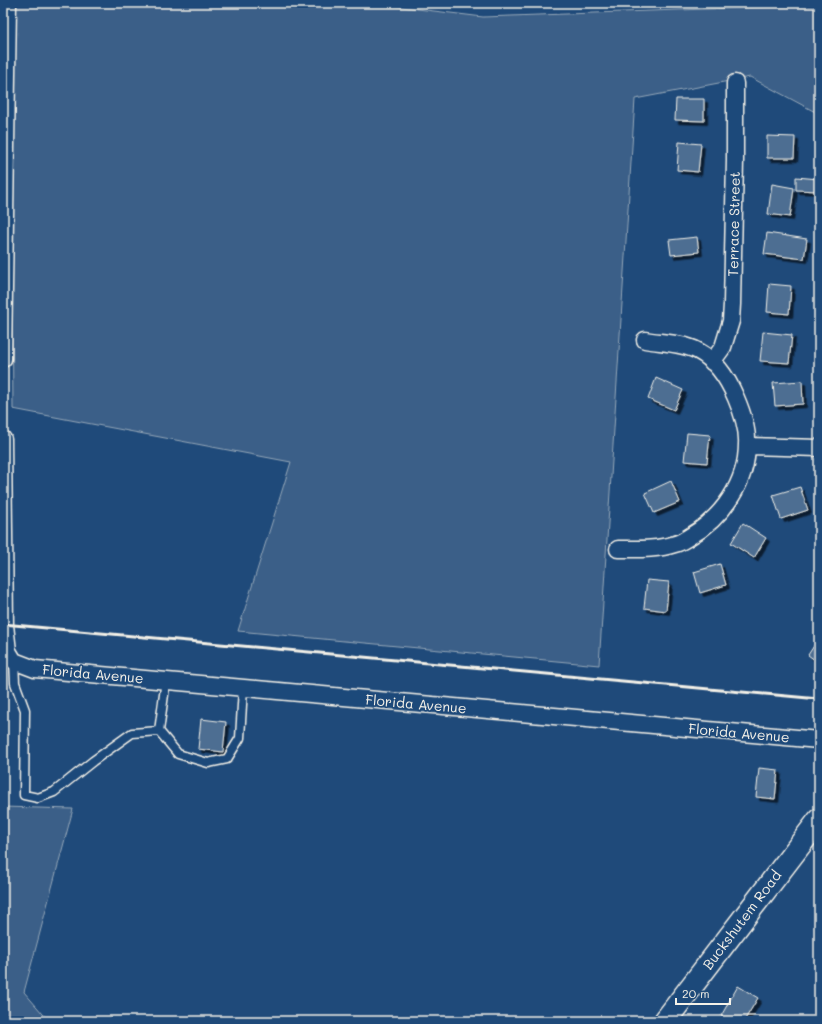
<svg xmlns="http://www.w3.org/2000/svg" width="822" height="1024" viewBox="0 0 822 1024" font-family="Mali,sans-serif">
	<defs>
		<filter id="shadow"><feDropShadow dx="3.5" dy="3.5" stdDeviation="0" flood-color="#0009"/></filter>
	</defs>
	<rect width="100%" height="100%" fill="#1f4a7a"/>
	<filter id="ink" filterUnits="userSpaceOnUse"><feTurbulence type="fractalNoise" baseFrequency=".025" numOctaves="2"/><feDisplacementMap in="SourceGraphic" scale="8" xChannelSelector="R" yChannelSelector="G"/><feConvolveMatrix kernelMatrix="1 2 1 2 8 2 1 2 1" color-interpolation-filters="sRGB"/></filter>
	<g filter="url(#ink)">
		<path fill="#3a5f88" stroke="#97a8b8" d="M 10,3 L 388,3 L 393,6 L 483,17 L 819,5 L 819,114 L 750,77 L 635,99 L 599,665 L 238,631 L 291,462 L 13,409 Z
			M 3,807 L 73,809 L 24,992 L 49,1021 L 3,1021 Z"/>
		<path fill="#4d6e92" stroke="#f4f1e8" filter="url(#shadow)" d="M 676,99 L 704,99 L 704,121 L 675,120 Z
			M 767,136 L 795,137 L 794,158 L 767,158 Z
			M 679,142 L 701,144 L 698,172 L 677,170 Z
			M 796,177 L 819,179 L 818,191 L 796,190 Z
			M 772,184 L 794,188 L 790,217 L 768,214 Z
			M 767,233 L 807,239 L 804,259 L 764,254 Z
			M 697,237 L 699,252 L 671,255 L 669,240 Z
			M 769,284 L 791,286 L 789,314 L 767,312 Z
			M 763,332 L 792,335 L 789,363 L 760,361 Z
			M 656,378 L 683,390 L 674,410 L 648,399 Z
			M 802,381 L 803,404 L 775,406 L 773,383 Z
			M 687,433 L 710,435 L 707,463 L 684,461 Z
			M 671,481 L 680,502 L 654,513 L 645,493 Z
			M 800,487 L 808,510 L 781,519 L 773,495 Z
			M 743,523 L 766,538 L 754,558 L 731,543 Z
			M 720,564 L 726,585 L 700,593 L 694,572 Z
			M 647,580 L 669,582 L 666,611 L 644,608 Z
			M 819,638 L 819,663 L 808,655 Z
			M 201,719 L 226,722 L 223,752 L 198,749 Z
			M 759,768 L 778,770 L 775,799 L 756,797 Z
			M 738,986 L 758,998 L 744,1021 L 731,1021 L 721,1016 Z"/>
		<g fill="none" stroke-linecap="round" stroke-linejoin="round">
			<g stroke="#f4f1e8" stroke-width="11">
				<path id="service" d="M 14,661 L 15,683 L 25,710 L 24,795 L 38,798 L 54,792 L 93,761 L 132,733 L 159,731 L 166,680
					M 159,731 L 178,754 L 208,763 L 227,759 L 240,738 L 243,688"/>
			</g>
			<g stroke="#f4f1e8" stroke-width="19">
				<path id="minor" d="M 3,359 L 8,3
					M 712,362 L 723,347 L 731,321 L 732,304 L 735,160 L 735,83
					M 3,439 L 5,625 L 8,651 L 14,661 L 35,669 L 819,740
					M 747,446 L 819,448
					M 618,549 C 637,549 657,550 675,544 C 680,543 684,540 689,537 C 722,518 747,483 747,444 C 748,428 742,412 736,398 C 728,379 717,361 698,351 C 683,343 663,343 645,340"/>
			</g>
			<g stroke="#f4f1e8" stroke-width="25">
				<path id="secondary" d="M 665,1021 L 819,820"/>
			</g>
			<use href="#service" stroke="#1f4a7a" stroke-width="8"/>
			<use href="#minor" stroke="#1f4a7a" stroke-width="16"/>
			<use href="#secondary" stroke="#1f4a7a" stroke-width="22"/>
			<path stroke="#f4f1e8" stroke-width="3" d="M 3,624 L 819,699"/>
		</g>
	</g>
	<g text-anchor="middle" stroke-width="3" stroke-linejoin="round" paint-order="stroke">
		<g font-size="14" fill="#f4f1e8" stroke="#1f4a7a">
			<text transform="translate(734 224) rotate(-89)" y="5">Terrace Street</text>
			<text transform="translate(93 674) rotate(5)" y="5">Florida Avenue</text>
			<text transform="translate(416 704) rotate(5)" y="5">Florida Avenue</text>
			<text transform="translate(739 733) rotate(5)" y="5">Florida Avenue</text>
			<text transform="translate(742 920) rotate(-53)" y="5">Buckshutem Road</text>
		</g>
	</g>
	<rect width="822" height="1024" fill="none" stroke="#1f4a7a" stroke-width="16"/>
	<rect x="8" y="8" width="806" height="1008" fill="none" stroke="#f4f1e8" stroke-width="1.5" filter="url(#ink)"/>
	<path d="M676 998v6h54v-6" fill="none" stroke="#f4f1e8" stroke-width="2"/>
	<text x="682" y="998" font-size="12" fill="#f4f1e8" stroke="#1f4a7a" stroke-width="3" paint-order="stroke">20 m</text>
</svg>
